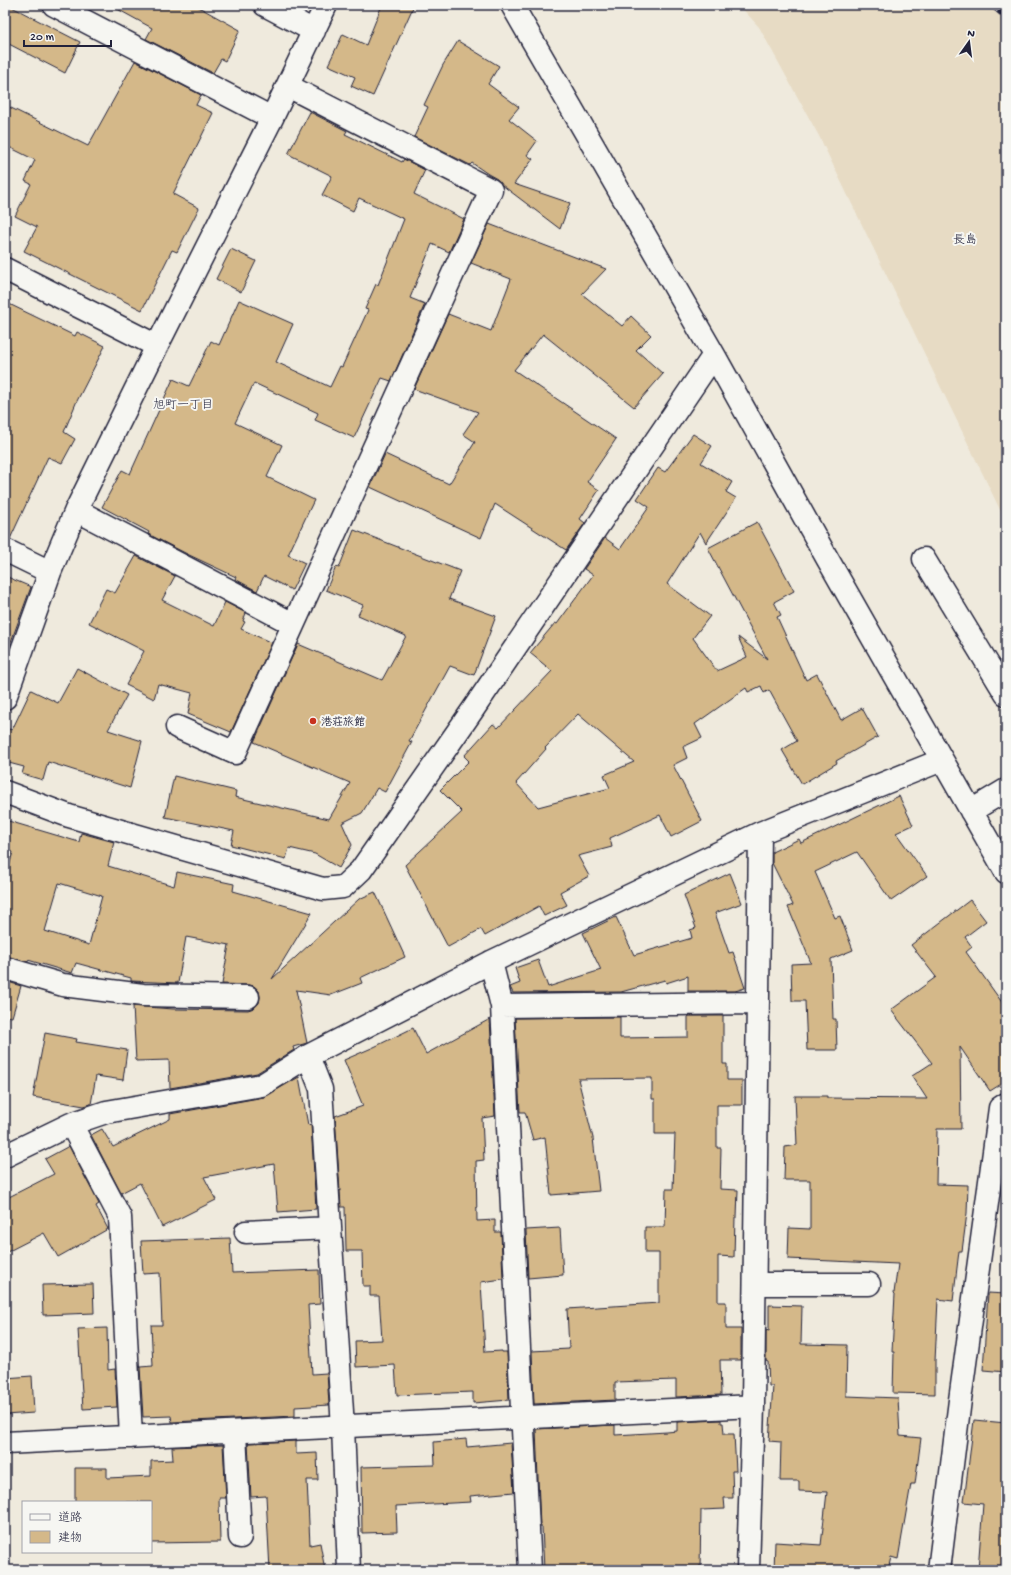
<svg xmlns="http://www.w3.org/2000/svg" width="1011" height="1575" viewBox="0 0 1011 1575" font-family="'Gochi Hand','Klee One',sans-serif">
	<rect width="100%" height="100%" fill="#efeadd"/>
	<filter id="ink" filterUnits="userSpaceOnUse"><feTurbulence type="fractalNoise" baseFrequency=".025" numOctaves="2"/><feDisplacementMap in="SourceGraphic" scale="8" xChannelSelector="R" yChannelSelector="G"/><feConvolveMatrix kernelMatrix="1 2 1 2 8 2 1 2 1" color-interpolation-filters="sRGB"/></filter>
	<g filter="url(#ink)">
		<path fill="#e7dbc4" d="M 739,5 L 1006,5 L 1006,522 L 819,136 L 759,27 Z"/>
		<path fill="#d4b889" stroke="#22223b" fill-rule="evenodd" d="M 5,5 L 8,5 L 80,42 L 65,73 L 5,42 Z
			M 110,5 L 195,5 L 240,30 L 225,61 L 221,59 L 213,73 L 146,39 L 152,28 Z
			M 382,5 L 414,5 L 373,96 L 351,86 L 355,77 L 328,65 L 343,34 L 366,45 Z
			M 458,41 L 499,66 L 488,84 L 519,107 L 509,119 L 537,141 L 527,155 L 533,159 L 514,184 L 570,203 L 560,229 L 502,185 L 497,179 L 488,174 L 472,163 L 470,165 L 414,137 L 428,107 L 424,105 L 443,65 Z
			M 135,61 L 201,95 L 196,105 L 213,113 L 173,194 L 199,208 L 177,252 L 172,250 L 142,310 L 24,251 L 37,227 L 15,216 L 31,184 L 25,181 L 35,160 L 5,145 L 5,105 L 88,146 Z
			M 310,112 L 347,131 L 345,134 L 402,162 L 404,159 L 425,170 L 414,194 L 464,219 L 449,252 L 432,244 L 410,298 L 425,304 L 391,381 L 382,378 L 354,438 L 315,420 L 318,413 L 254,383 L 235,423 L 282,445 L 267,477 L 314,500 L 288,555 L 305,563 L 292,590 L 264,576 L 257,591 L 235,579 L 236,577 L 187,554 L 148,534 L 149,532 L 102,507 L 122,470 L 130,474 L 173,379 L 189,386 L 211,341 L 219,345 L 239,300 L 293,324 L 276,362 L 330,387 L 340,366 L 342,367 L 368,310 L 365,309 L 376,284 L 378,285 L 404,219 L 359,198 L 353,211 L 322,195 L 332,176 L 288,154 Z
			M 489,224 L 606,269 L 582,294 L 622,326 L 631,316 L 651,335 L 636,350 L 663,374 L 634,407 L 543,334 L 514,370 L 616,439 L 587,482 L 599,490 L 580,519 L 585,523 L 566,550 L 495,504 L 481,538 L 370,487 L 385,454 L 449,484 L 475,442 L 463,434 L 478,412 L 414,389 L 448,314 L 491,331 L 511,279 L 471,263 Z
			M 231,249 L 256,261 L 241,292 L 216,279 Z
			M 5,302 L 75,336 L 77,332 L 105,346 L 76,403 L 64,432 L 75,439 L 62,463 L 48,457 L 10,539 L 5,538 Z
			M 693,434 L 712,446 L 701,463 L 732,482 L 726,492 L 736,498 L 706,543 L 700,532 L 667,584 L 710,616 L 693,638 L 717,671 L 747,657 L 738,637 L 767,659 L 708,548 L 757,522 L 794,591 L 774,602 L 781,615 L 777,617 L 806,680 L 817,674 L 841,720 L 862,708 L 878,737 L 836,761 L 837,763 L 802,784 L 782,750 L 797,741 L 769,690 L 764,693 L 761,686 L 748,692 L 746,688 L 695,724 L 702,738 L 683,747 L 687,758 L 673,765 L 702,821 L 671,837 L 660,815 L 610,838 L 612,847 L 578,856 L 589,876 L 560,892 L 567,905 L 544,916 L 539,906 L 485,936 L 481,929 L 448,947 L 405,865 L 462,812 L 440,790 L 469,761 L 464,756 L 493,724 L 498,728 L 552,671 L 530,653 L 555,623 L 557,624 L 593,575 L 584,569 L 605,538 L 620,549 L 649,507 L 637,499 L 658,468 L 665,472 ZM 578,714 L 634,762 L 604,775 L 610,788 L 538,807 L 516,783 L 546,749 L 545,748 Z
			M 354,530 L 460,571 L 449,599 L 496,616 L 474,675 L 450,666 L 409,741 L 412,742 L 385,792 L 377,788 L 362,813 L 342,823 L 352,845 L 339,868 L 315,854 L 289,848 L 286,859 L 231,845 L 234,831 L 165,817 L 174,776 L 236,791 L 235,797 L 329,819 L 350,783 L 254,742 L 298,644 L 382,680 L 406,636 L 358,615 L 363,605 L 326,590 L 336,567 L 339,568 Z
			M 136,556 L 175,576 L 162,600 L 214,626 L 225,602 L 246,613 L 243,621 L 245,622 L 241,629 L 272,643 L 231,732 L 188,714 L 192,693 L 158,684 L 154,699 L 126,685 L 144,651 L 89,623 L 106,589 L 115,593 Z
			M 5,576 L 31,587 L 5,658 Z
			M 77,668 L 127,695 L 108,730 L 142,741 L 130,788 L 48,762 L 43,780 L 22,774 L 24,767 L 5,762 L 5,728 L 12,730 L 31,690 L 58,703 Z
			M 899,796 L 913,825 L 896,833 L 927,876 L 891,901 L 857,852 L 815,872 L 835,918 L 840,916 L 853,950 L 831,959 L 833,1019 L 836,1019 L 837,1050 L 807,1050 L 805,1001 L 792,1001 L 791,964 L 811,963 L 788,907 L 793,905 L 772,863 L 772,852 L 799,839 L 801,843 Z
			M 5,820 L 79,842 L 81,833 L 114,842 L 108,866 L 174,886 L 177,872 L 234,884 L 233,891 L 312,913 L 272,979 L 359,899 L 375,892 L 405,957 L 360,978 L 362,983 L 331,995 L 296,990 L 307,1043 L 293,1047 L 294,1050 L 257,1073 L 170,1088 L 169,1060 L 136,1061 L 133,1006 L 173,1009 L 248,1010 L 254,1008 L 259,1003 L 260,997 L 259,991 L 254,986 L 249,985 L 222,984 L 229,945 L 186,937 L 178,983 L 131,981 L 131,978 L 76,963 L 72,973 L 28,960 L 28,962 L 5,956 L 5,881 L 13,852 L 5,850 ZM 59,883 L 102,896 L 89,945 L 45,931 Z
			M 730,873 L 742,903 L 715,913 L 729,953 L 733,952 L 745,988 L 735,991 L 688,991 L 688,976 L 666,983 L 665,980 L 621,992 L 513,993 L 510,987 L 520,983 L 515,968 L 538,960 L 548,987 L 601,970 L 583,933 L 616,917 L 634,955 L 692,938 L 690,930 L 696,928 L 684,895 Z
			M 970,900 L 986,921 L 965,937 L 972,947 L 966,952 L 1006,1008 L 1006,1081 L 990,1091 L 960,1047 L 961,1129 L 937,1129 L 936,1184 L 968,1185 L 967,1213 L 962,1251 L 959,1251 L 953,1301 L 938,1299 L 935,1361 L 935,1394 L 893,1393 L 894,1352 L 892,1352 L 895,1294 L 894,1293 L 898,1264 L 788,1259 L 789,1228 L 810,1229 L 810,1180 L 784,1180 L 785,1147 L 797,1145 L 795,1096 L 827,1096 L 827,1098 L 927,1099 L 912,1076 L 932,1063 L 891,1010 L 936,977 L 911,945 Z
			M 5,981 L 21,986 L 12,1017 L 5,1016 Z
			M 688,1016 L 723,1016 L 723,1064 L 727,1064 L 727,1080 L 742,1080 L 742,1105 L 717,1105 L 717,1148 L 721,1148 L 720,1189 L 738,1190 L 737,1217 L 735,1217 L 734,1257 L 718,1256 L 718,1302 L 726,1302 L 726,1329 L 741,1329 L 741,1360 L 720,1360 L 721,1395 L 676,1397 L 676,1380 L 615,1382 L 615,1400 L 534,1404 L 532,1351 L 569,1349 L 567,1309 L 659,1303 L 659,1253 L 645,1253 L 645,1227 L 665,1227 L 666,1189 L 673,1189 L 675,1134 L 655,1134 L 655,1099 L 652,1099 L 652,1078 L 578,1079 L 593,1138 L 599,1191 L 551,1195 L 545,1137 L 533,1140 L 525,1112 L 520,1112 L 515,1018 L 620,1017 L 620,1038 L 688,1037 Z
			M 490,1019 L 495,1116 L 482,1118 L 484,1160 L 476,1161 L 477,1221 L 495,1220 L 495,1232 L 501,1232 L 503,1279 L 481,1282 L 485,1352 L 502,1351 L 502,1352 L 507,1352 L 509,1400 L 473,1403 L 473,1392 L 397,1395 L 395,1365 L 356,1367 L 355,1341 L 382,1340 L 379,1296 L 370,1296 L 370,1286 L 363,1286 L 362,1251 L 346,1251 L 345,1207 L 341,1207 L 335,1116 L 363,1106 L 344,1060 L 374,1047 L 413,1028 L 426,1054 Z
			M 45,1033 L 77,1039 L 76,1042 L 127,1050 L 123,1080 L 96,1076 L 91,1104 L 84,1106 L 33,1097 Z
			M 299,1077 L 308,1125 L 311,1124 L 316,1209 L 278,1212 L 274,1164 L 204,1177 L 216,1200 L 162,1227 L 140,1183 L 121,1193 L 91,1135 L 102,1129 L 113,1147 L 170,1119 L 170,1114 L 264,1097 Z
			M 69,1146 L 99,1204 L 96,1206 L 108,1229 L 58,1257 L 44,1233 L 5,1253 L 5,1199 L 54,1174 L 45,1159 Z
			M 560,1228 L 563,1275 L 528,1278 L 526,1230 Z
			M 230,1238 L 232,1273 L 319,1270 L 320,1304 L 308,1305 L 312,1374 L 327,1373 L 329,1405 L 295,1407 L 295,1416 L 172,1422 L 171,1416 L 143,1417 L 140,1367 L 153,1366 L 151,1325 L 162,1325 L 160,1273 L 143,1274 L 141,1241 Z
			M 93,1284 L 94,1313 L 43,1315 L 42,1285 Z
			M 988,1293 L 1006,1294 L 1006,1372 L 983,1370 Z
			M 769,1305 L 802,1306 L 801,1344 L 847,1345 L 846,1396 L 898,1398 L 900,1436 L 921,1438 L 915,1484 L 911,1484 L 898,1559 L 891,1557 L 888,1570 L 774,1570 L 775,1542 L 821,1545 L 827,1492 L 799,1491 L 799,1481 L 780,1481 L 781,1442 L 769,1441 L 773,1386 L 769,1386 L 768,1362 L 766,1361 L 766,1330 L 769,1331 Z
			M 107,1328 L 108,1370 L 115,1369 L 117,1407 L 83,1409 L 78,1329 Z
			M 32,1376 L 34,1413 L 5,1415 L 5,1378 Z
			M 721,1420 L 721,1423 L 723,1423 L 724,1434 L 734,1434 L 736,1471 L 732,1471 L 733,1498 L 724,1498 L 725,1509 L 701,1510 L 700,1570 L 544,1570 L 542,1527 L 540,1527 L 536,1429 L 615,1425 L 615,1435 L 667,1432 L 677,1431 L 677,1422 Z
			M 974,1420 L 1006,1423 L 1006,1570 L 978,1570 L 983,1504 L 964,1502 Z
			M 466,1439 L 467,1447 L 511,1443 L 514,1492 L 470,1496 L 471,1502 L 396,1506 L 397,1532 L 362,1533 L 361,1467 L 435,1465 L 434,1442 Z
			M 296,1441 L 296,1454 L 317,1453 L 318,1480 L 307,1480 L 310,1545 L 320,1543 L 325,1570 L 270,1570 L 266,1496 L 251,1497 L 248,1443 Z
			M 223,1445 L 226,1498 L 219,1498 L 220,1542 L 151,1543 L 151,1502 L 75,1502 L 75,1468 L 107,1468 L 107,1478 L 151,1476 L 151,1461 L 173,1460 L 172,1447 Z"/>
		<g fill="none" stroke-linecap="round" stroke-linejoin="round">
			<g stroke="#22223b" stroke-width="25">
				<path id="minor" d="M 54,5 L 272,118
					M 265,5 L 314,31
					M 512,5 L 714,355 L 827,558 L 1006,872
					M 5,269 L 157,346
					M 76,510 L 293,624
					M 5,550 L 50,572
					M 924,559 L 1006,694
					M 5,698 L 50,572 L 76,510 L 157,346 L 272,118 L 326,5
					M 177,727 L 235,753 L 491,190 L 288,86
					M 5,792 L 69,816 L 323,889 L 343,887 L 361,870 L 472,711 L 714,355
					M 971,811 L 1006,790
					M 491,962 L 502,1006 L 530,1570
					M 5,968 L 63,985 L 143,995 L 248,997
					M 502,1006 L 758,1003
					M 308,1056 L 321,1089 L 343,1427 L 349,1570
					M 71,1124 L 120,1217 L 131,1437
					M 5,1156 L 71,1124 L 106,1112 L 262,1085 L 308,1056 L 491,962 L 760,833 L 942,760
					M 246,1232 L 330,1228
					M 755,1284 L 869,1284
					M 235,1432 L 240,1537
					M 5,1443 L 753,1406
					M 748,1570 L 753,1406 L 760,833
					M 939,1570 L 960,1400 L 1000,1108 L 1006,1104"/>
			</g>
			<use href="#minor" stroke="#f6f6f2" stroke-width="22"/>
			<g stroke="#22223b" stroke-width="4.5">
				<path id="rail" d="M 991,5 L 1006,18"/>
			</g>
			<use href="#rail" stroke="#f6f6f2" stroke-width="3" stroke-dasharray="9" stroke-linecap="butt"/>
		</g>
	</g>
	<circle fill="#c8321e" stroke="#f6f6f2" stroke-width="1.5" cx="313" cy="721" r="4"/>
	<g text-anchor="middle" stroke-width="4" stroke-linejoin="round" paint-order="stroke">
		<g font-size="11" font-weight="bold" fill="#22223b" stroke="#f6f6f2" text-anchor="start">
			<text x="321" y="725">港荘旅館</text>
		</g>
		<g font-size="12" fill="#22223b" stroke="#f6f6f2">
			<text x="965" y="243">長島</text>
			<text x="183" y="408">旭町一丁目</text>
		</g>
	</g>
	<rect width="1011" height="1575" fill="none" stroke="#f6f6f2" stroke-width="20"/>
	<rect x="10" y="10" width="991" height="1555" fill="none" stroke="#22223b" stroke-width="1.5" filter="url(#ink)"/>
	<rect x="22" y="1501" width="130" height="52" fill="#f6f6f2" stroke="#a1a1a9"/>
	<rect x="30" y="1514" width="20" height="6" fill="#f6f6f2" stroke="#a1a1a9"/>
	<text x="58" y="1521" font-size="12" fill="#22223b">道路</text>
	<rect x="30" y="1531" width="20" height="12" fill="#d4b889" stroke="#a1a1a9"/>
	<text x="58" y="1541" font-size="12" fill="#22223b">建物</text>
	<g transform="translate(969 42) rotate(14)" stroke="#f6f6f2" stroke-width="3" paint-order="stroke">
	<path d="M0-3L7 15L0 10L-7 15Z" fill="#22223b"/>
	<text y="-6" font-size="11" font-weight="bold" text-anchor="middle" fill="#22223b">N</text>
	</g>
	<path d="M24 40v6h87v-6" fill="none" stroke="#22223b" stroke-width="2"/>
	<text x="30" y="40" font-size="12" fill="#22223b" stroke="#f6f6f2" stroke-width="3" paint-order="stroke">20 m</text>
</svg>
